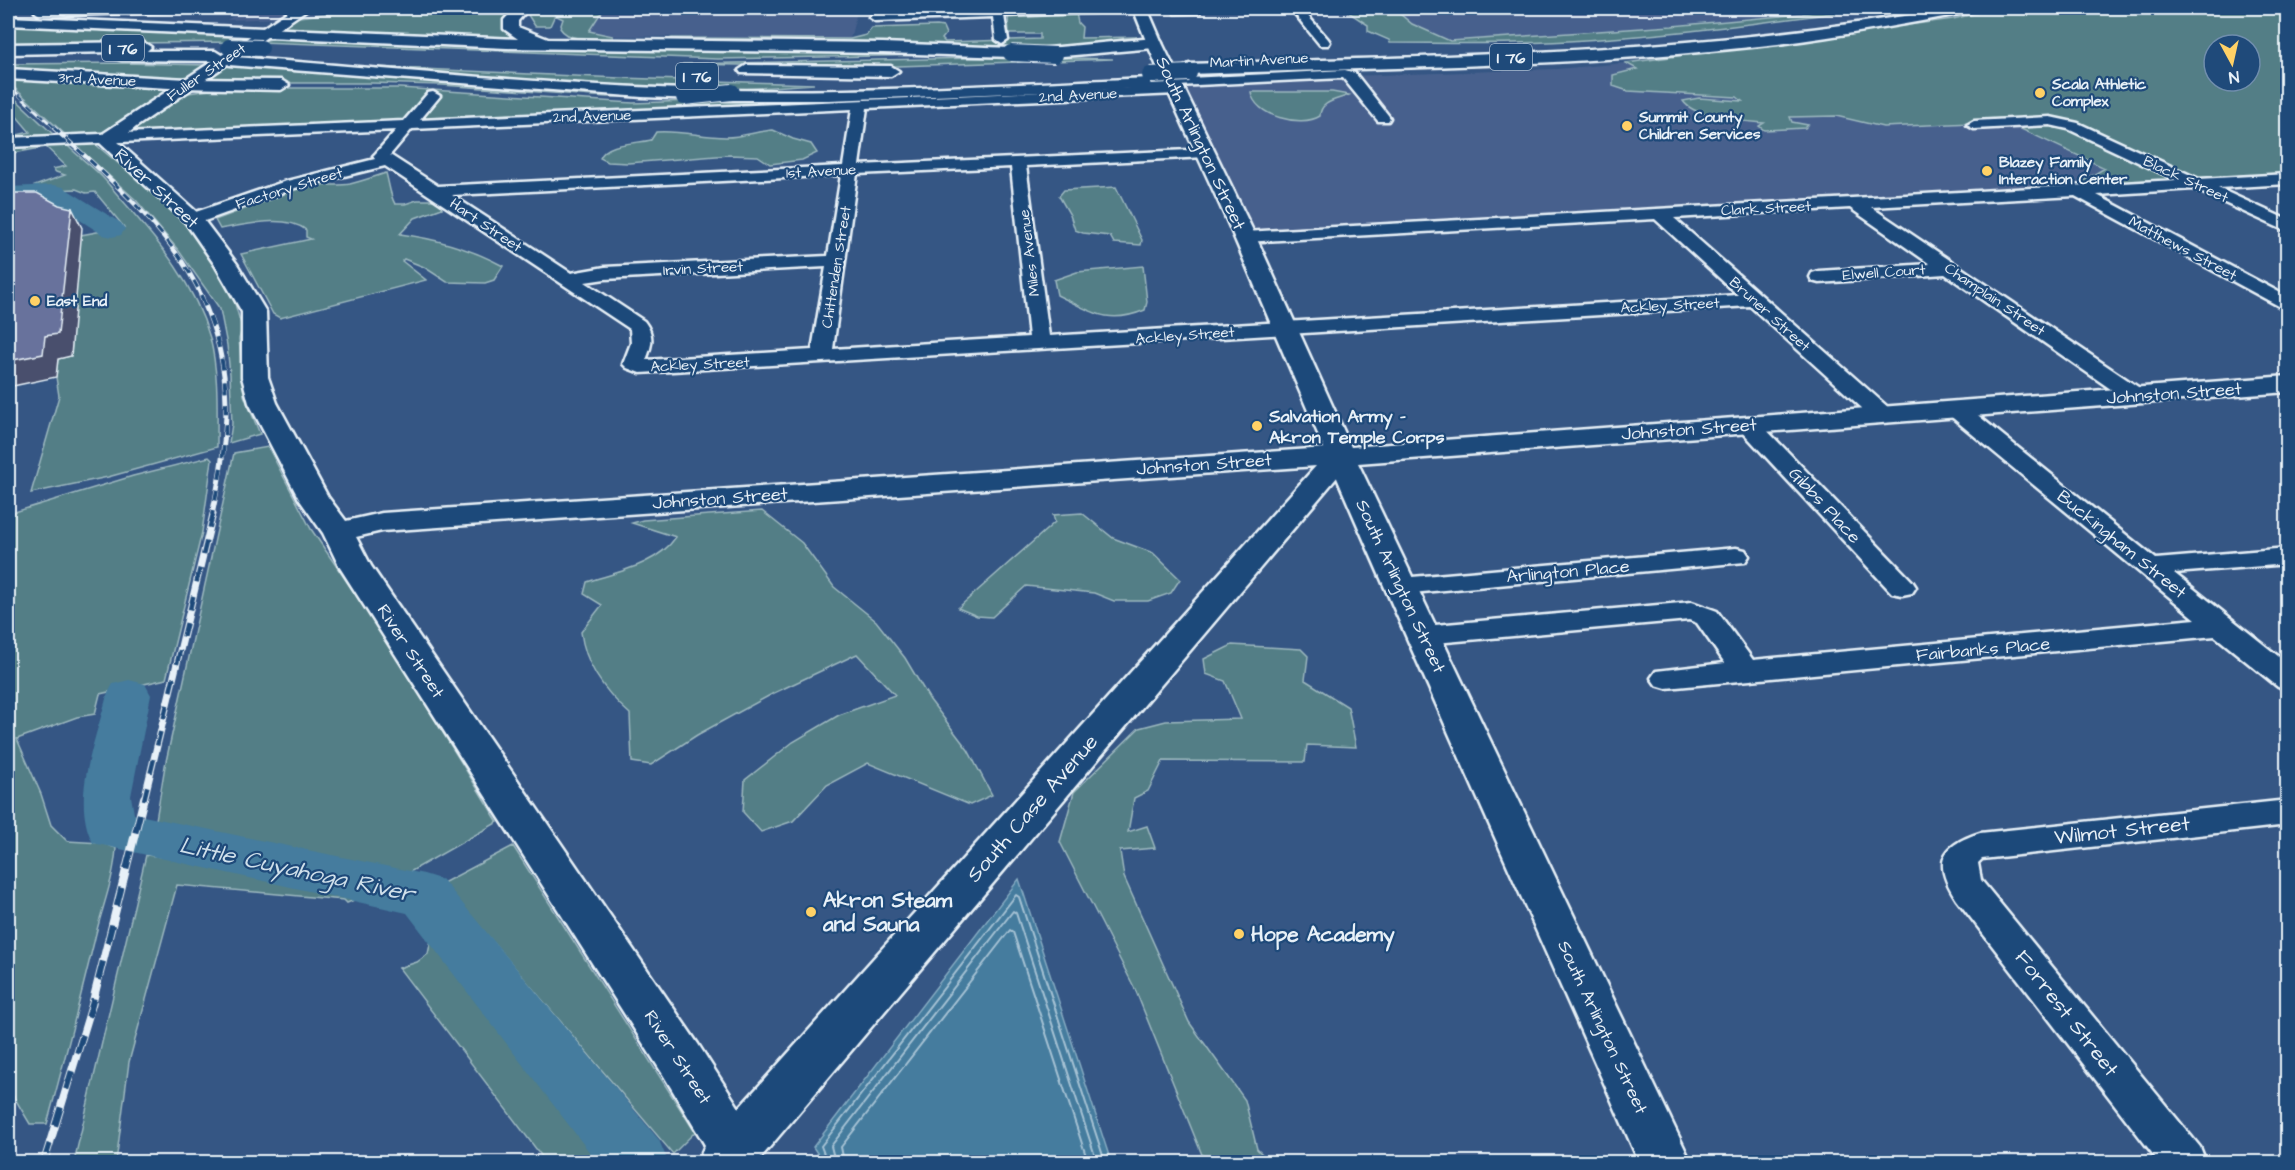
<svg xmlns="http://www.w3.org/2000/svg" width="2295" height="1170" viewBox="0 0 2295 1170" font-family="'Architects Daughter',sans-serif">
	<rect width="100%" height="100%" fill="#355684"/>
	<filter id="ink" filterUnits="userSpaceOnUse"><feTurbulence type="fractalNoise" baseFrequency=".0167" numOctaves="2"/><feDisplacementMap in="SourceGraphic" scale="12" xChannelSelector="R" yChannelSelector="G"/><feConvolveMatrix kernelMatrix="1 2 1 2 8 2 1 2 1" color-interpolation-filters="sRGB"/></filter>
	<g filter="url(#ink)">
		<path fill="#47618d" d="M 246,8 L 301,8 L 286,18 L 227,20 Z
			M 605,8 L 858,8 L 850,39 L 613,36 L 589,32 Z
			M 1361,8 L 1834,8 L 1802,14 L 1497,40 L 1389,40 Z
			M 1626,63 L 1668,85 L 2050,121 L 2194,183 L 1245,237 L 1174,82 L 1557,69 Z"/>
		<path fill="#527e86" stroke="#9db8bf" stroke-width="1.5" fill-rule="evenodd" d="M 443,8 L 517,8 L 504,26 L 515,36 L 529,41 L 287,29 L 283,26 L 287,19 C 339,9 391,14 443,8 Z
			M 532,8 L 604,8 L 589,31 L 613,36 L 613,39 C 598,39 569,43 560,28 L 563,19 L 555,15 L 550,26 L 535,26 L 528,15 Z
			M 1342,8 L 1393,8 L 1412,24 L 1450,41 L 1672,26 L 1802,14 L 1834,8 L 1852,8 L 1858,10 C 1744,25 1628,41 1513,43 C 1472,44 1431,43 1390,43 L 1389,40 L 1368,31 L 1368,25 Z
			M 1999,8 L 2288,9 L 2287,173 L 2078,184 L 2105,168 L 2019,128 L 1983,129 L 1972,123 L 1883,127 L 1836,116 L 1790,117 L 1792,122 L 1808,125 L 1805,128 L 1764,130 L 1759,126 L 1764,123 C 1744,121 1695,119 1683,101 L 1699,98 L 1742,101 L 1737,97 L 1628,91 L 1613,86 L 1613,75 L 1637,69 L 1626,63 L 1953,19 ZM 2214,45 L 2250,45 L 2250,81 L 2214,81 Z
			M 1076,13 L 1078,23 L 1082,27 L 1081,38 L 1137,37 L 1059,48 L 1021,49 L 894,43 L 658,42 L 672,38 L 850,39 L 866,35 L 872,28 L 937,26 L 943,27 L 946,34 L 942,39 L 945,42 L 1040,39 L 1040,34 L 1009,34 L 1008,16 Z
			M 8,23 L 240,33 L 249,36 L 242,42 L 8,44 Z
			M 278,37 L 987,54 L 718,59 L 260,42 Z
			M 1030,57 L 1113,59 L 868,67 L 682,64 Z
			M 125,63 L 206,65 C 198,76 183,77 170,79 L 8,71 L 8,64 Z
			M 227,66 L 665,96 L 607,97 L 442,85 L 371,83 L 205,83 L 199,81 Z
			M 353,66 L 620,78 L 814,84 L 715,91 L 589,86 L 400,72 Z
			M 8,77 L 173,86 L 176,88 L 108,132 L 68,137 L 8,82 Z
			M 1135,86 L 1139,90 L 130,133 L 128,130 L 181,94 L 225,88 L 400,88 L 633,103 Z
			M 8,92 L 56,137 L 8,141 L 8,137 L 30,132 L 8,106 Z
			M 1251,92 L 1332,92 L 1349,95 C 1337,100 1320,101 1320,116 C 1301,128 1254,116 1251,92 Z
			M 773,130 L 793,139 L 811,144 L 817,153 L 802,160 L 770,164 L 758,156 L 729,155 L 628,163 L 608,162 L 600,158 C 607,142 635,144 651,140 L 656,132 C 680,130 702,137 726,137 C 741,137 758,131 773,130 Z
			M 65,143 C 77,156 93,166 105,180 C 146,229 192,274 210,338 C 219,373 217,411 217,447 L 108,477 L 31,493 L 59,396 L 56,377 L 58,359 L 71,356 L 72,343 L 59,346 L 81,235 L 124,227 L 95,192 L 86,193 L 76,189 L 8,192 L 24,190 L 65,175 L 56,172 L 53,169 L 66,166 L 46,147 L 8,154 L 8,145 Z
			M 95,144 L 179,214 L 231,290 L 242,328 L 239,339 L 244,395 L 260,434 L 229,443 L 232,424 L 230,374 L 227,345 L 220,309 L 179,251 L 136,200 L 75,145 Z
			M 386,173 C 389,183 390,196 395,204 L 405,204 L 417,200 L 438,200 L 442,208 L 415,218 L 400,234 C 437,239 470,248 503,266 L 494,280 L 485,283 L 447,282 L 424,267 L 404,259 L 402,261 L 426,280 L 280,318 L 273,314 L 241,254 L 311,239 L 306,237 L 306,230 C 285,214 245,225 220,229 L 215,220 L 277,197 C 291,178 331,188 350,184 C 362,181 374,177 386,173 Z
			M 1116,187 L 1142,240 L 1141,245 L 1114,243 L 1110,236 L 1083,233 L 1075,230 L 1070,215 L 1059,196 L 1064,190 Z
			M 1143,266 L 1147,302 L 1145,310 C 1107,326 1091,311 1057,295 L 1054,280 L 1077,272 Z
			M 268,447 L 311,529 L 377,626 L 498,822 L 401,877 L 155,826 L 165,766 L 234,453 Z
			M 209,457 L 212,460 L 202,532 L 166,679 L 100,694 L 95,714 L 77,717 L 17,739 L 41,794 L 51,825 L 67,841 L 101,843 L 116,848 C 114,880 101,910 94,942 C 79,1003 64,1063 47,1124 L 30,1124 L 8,1087 L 8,514 L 133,476 Z
			M 762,511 L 802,543 L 834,587 L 876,621 L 905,658 L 930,700 L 968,750 L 992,795 L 970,805 L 868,763 L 827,785 L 793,821 L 761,832 L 743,812 L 745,780 L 793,742 L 839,715 L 895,695 L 857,654 L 774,693 L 697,735 L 651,765 L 632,762 L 630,714 C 605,692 585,665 581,632 L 602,605 L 584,594 L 587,582 C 617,572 657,565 676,537 L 632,523 L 643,520 Z
			M 1082,513 L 1113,538 L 1153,553 L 1180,579 L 1171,593 L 1148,601 L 1114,601 L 1094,593 L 1026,586 L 992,617 L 977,616 L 958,608 L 1055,522 L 1053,515 Z
			M 1232,645 L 1301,649 L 1308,656 L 1305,680 L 1348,707 L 1356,747 L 1307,745 L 1305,762 L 1163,761 L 1148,791 L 1134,798 L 1128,832 L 1147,826 L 1155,848 L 1120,851 L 1124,877 L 1189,1022 L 1245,1100 L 1257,1149 L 1270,1162 L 1205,1162 L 1135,989 L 1060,842 L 1074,792 L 1139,728 L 1166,721 L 1241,719 L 1225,681 L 1206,674 L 1204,659 Z
			M 513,846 L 695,1132 L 673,1154 L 443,883 Z
			M 146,855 L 288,872 L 349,891 L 373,892 L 347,903 L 344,900 L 177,885 L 129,1062 L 116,1162 L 74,1162 Z
			M 431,940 L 441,942 L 494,1022 L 555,1091 L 613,1162 L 546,1162 L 399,968 L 417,962 L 428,954 Z"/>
		<path fill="#447c9e" stroke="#86abc2" stroke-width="1.5" d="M 1019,879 L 1111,1162 L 823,1162 L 813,1147 Z"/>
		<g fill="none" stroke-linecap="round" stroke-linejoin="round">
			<path stroke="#a6c2d4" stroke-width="2" d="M 827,1162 L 821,1146 L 1016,895 L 1019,897 L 1105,1162
				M 835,1162 L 831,1146 L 1013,911 L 1016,913 L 1097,1162
				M 844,1162 L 841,1147 L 1010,930 L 1013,932 L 1088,1162"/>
			<path fill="#447c9e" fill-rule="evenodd" d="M 54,185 L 63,187 L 121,223 L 125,229 L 121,235 L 112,237 L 103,235 L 49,200 L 8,201 L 8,187 Z
				M 129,680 L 145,684 L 151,695 L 131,796 L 134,814 L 424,874 L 443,880 L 659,1140 L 668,1162 L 597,1162 L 407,913 L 93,843 C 70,800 96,739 107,695 L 113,684 Z"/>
			<g stroke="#e8f1f8" stroke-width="5">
				<path id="minor" d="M 78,8 L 193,8 L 187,11 L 41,16 L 35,12 L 41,8 Z
					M 1052,8 L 1146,8 L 1140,11 L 1004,16 L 1008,40 L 1002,44 L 996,40 L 993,17 L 875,21 L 869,17 L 875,13 Z
					M 1290,8 L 1301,8 L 1328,39 L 1330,42 L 1328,45 L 1320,45 Z
					M 1345,70 L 1355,73 L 1388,115 L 1390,118 L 1388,121 L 1378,121 L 1343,78 L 1177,86 L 1184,90 L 1177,94 L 867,108 L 859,165 L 1211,149 L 1214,152 L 1206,157 L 1026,166 L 1049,336 L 1738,295 L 1655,219 L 1245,242 L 1239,241 L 1236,237 L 1239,233 L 1245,232 L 2176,180 L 2068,129 L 2050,125 L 1974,129 L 1967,125 L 1974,121 L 2050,117 L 2078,123 L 2199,179 L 2288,174 L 2288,184 L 2218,188 L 2288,220 L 2288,232 L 2194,189 L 2097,195 L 2288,297 L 2288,311 L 2075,196 L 1871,207 L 2144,391 L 2147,396 L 2144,401 L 2136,403 L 2128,401 L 1945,274 L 1819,283 L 1812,281 L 1810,277 L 1812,273 L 1819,271 L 1930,264 L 1850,208 L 1674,218 L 1890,409 L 1893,414 L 1890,419 L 1882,421 L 1874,419 L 1750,306 L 640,373 L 627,368 L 623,364 L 631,343 L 630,329 L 385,166 L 295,188 L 199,223 L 187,223 L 184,219 L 187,215 L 283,182 L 375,159 L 373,156 L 376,153 L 396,130 L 8,147 L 8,138 L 404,121 L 428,93 L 433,92 L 440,96 L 420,120 L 1174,86 L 1167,82 L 1169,79 ZM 852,109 L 843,166 L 438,186 L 390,155 L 412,129 ZM 1011,167 L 1029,337 L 833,349 L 857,174 ZM 841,175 L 828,256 L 605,267 L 571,273 L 452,195 ZM 826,267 L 812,350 L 646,360 C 652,345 655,335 644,321 L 585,282 L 605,279 Z
					M 1956,402 L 1964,404 L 2156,559 L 2288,548 L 2288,564 L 2174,573 L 2288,664 L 2288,690 L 2278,687 L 2215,636 L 1666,688 L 1656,685 L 1651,678 L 1656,671 L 1725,663 L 1697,623 L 1689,620 L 1424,644 L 1414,641 L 1410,635 L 1414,629 L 1424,626 L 1692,602 L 1717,611 L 1753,660 L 2196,619 L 1948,414 L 1945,409 L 1948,404 Z
					M 1748,417 L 1756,419 L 1912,581 L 1916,587 L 1912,593 L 1902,595 L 1892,593 L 1740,429 L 1737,424 L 1740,419 Z
					M 1736,548 L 1745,550 L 1749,556 L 1745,562 L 1401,594 L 1391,592 L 1387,586 L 1391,580 L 1401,578 Z
					M 2288,800 L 2288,825 L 1982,859 L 1978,863 L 1981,880 L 2200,1147 L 2206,1162 L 2159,1162 L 1957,900 C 1933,864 1939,846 1980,833 Z"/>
			</g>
			<g stroke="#e8f1f8" stroke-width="5">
				<path id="tertiary" d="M 293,8 L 309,8 L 136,127 L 118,142 L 200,215 L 237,264 L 266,312 L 268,377 L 277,403 L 328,497 L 346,521 L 382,513 L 1341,447 L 1351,450 L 1355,456 L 757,1162 L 698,1162 L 705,1145 L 664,1076 L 339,566 L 323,533 L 299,499 L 249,403 L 242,377 L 242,312 L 215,265 L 186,223 L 100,143 L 104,133 ZM 1316,466 L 739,1108 L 698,1044 L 371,566 L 356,537 L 382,531 Z"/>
			</g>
			<g stroke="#e8f1f8" stroke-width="5">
				<path id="secondary" d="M 1133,8 L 1147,8 L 1162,43 L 1256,237 L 1351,447 L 2288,376 L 2288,392 L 1358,463 L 1691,1162 L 1639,1162 C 1504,857 1367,553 1238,246 C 1204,166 1164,89 1133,8 Z
					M 8,69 L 187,79 L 195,84 L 187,89 L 8,79 Z"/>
			</g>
			<g stroke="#e8f1f8" stroke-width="5">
				<path id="motorway" d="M 515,8 L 529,8 L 518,21 L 518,27 L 548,39 L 883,43 L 1011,48 L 1017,51 L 1154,38 L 1162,43 L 1154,48 L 1018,60 L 1012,57 L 883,53 L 507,48 L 8,25 L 8,17 L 518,39 L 504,29 L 504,20 Z
					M 1950,8 L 1977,8 L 1970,12 C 1906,24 1842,36 1778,44 C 1583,67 1385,67 1189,74 L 1181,69 L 1189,64 C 1444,56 1698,54 1950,8 Z
					M 143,42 L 151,47 L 147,51 L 215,51 L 223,56 L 215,61 L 121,60 L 115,58 L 113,55 L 115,52 L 8,54 L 8,44 Z
					M 235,57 C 398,69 562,87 725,90 C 875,93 1025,83 1174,77 L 1182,82 L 1174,87 L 829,100 L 726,100 L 642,97 L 229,65 L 227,62 Z
					M 747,65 L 891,66 L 899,71 L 891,76 L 741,73 L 739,70 Z
					M 187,79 L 281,80 L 289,85 L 281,90 L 181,88 L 179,84 Z"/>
			</g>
			<use href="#minor" fill="#1f4a7a" fill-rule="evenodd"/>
			<use href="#tertiary" fill="#1f4a7a" fill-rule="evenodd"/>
			<use href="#secondary" fill="#1f4a7a" fill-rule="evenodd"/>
			<use href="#motorway" fill="#1f4a7a" fill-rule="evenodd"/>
			<g stroke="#e8f1f8" stroke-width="3">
				<path id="rail-far4" d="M 8,85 L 56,129"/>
			</g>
			<g stroke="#e8f1f8" stroke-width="4.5">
				<path id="rail-far3" d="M 54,128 C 106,175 173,232 202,297"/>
			</g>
			<g stroke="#e8f1f8" stroke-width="5">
				<path id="rail-far2" d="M 201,296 C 236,372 229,435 212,515"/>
			</g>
			<g stroke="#e8f1f8" stroke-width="7">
				<path id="rail-far1" d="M 144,800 L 213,514"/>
			</g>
			<g stroke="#e8f1f8" stroke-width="8">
				<path id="rail" d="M 44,1162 L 92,1005 L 144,798"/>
			</g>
			<use href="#rail-far4" stroke="#1f4a7a" stroke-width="2" stroke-dasharray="7" stroke-linecap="butt"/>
			<use href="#rail-far3" stroke="#1f4a7a" stroke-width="3" stroke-dasharray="8" stroke-linecap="butt"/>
			<use href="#rail-far2" stroke="#1f4a7a" stroke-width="4" stroke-dasharray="11" stroke-linecap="butt"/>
			<use href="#rail-far1" stroke="#1f4a7a" stroke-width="4.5" stroke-dasharray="14" stroke-linecap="butt"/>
			<use href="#rail" stroke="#1f4a7a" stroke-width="6" stroke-dasharray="19" stroke-linecap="butt"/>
			<g stroke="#e8f1f8" stroke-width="18" stroke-linecap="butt">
				<path id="motorway-bridge" d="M 229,47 L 261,48
					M 1011,53 L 1055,55
					M 1150,75 L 1189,73
					M 684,97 L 732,92"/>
			</g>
			<use href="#motorway-bridge" stroke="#1f4a7a" stroke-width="16"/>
		</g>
		<path fill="#596286" stroke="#e8f1f8" stroke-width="1.5" d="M 1170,8 L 1201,8 L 1201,14 L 1174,15 Z"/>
		<path fill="#48506d" stroke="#e8f1f8" stroke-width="1.5" d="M 72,208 L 82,228 L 71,356 L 58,359 L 56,377 L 8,387 L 8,361 L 45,336 Z"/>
		<path fill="#67729c" stroke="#e8f1f8" stroke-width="1.5" d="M 14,193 L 37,193 L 59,205 L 72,208 L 58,334 L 45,336 L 43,354 L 8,361 L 8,196 L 13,195 Z"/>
	</g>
	<g fill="#ffd166" stroke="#1f4a7a" stroke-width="2">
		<circle cx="2040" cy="93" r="6"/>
		<circle cx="1627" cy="126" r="6"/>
		<circle cx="1987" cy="171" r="6"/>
		<circle cx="35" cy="301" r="6"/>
		<circle cx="1257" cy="426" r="6"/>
		<circle cx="811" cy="912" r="6"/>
		<circle cx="1239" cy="934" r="6"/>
	</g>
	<g text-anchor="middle" stroke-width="4.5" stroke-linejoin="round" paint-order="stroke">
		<g font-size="15" fill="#e8f1f8" stroke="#1f4a7a">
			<text transform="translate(1259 60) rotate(-3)" y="5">Martin Avenue</text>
			<text transform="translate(206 72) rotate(-34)" y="5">Fuller Street</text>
			<text transform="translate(97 79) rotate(3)" y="5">3rd Avenue</text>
			<text transform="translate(1078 95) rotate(-3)" y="5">2nd Avenue</text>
			<text transform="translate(592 116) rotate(-2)" y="5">2nd Avenue</text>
			<text transform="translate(821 171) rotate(-3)" y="5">1st Avenue</text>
			<text transform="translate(2186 179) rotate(25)" y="5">Black Street</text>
			<text transform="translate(289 188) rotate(-17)" y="5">Factory Street</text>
			<text transform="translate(1766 208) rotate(-3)" y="5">Clark Street</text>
			<text transform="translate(486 225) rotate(34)" y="5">Hart Street</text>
			<text transform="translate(2183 248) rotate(28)" y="5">Matthews Street</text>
			<text transform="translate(1029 253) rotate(-97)" y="5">Miles Avenue</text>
			<text transform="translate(836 267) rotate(-81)" y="5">Chittenden Street</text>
			<text transform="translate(703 268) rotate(-3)" y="5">Irvin Street</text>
			<text transform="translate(1884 272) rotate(-4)" y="5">Elwell Court</text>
			<text transform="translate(1995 299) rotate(34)" y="5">Champlain Street</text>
			<text transform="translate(1670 305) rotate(-3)" y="5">Ackley Street</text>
			<text transform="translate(1770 314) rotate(42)" y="5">Bruner Street</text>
			<text transform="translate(1185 335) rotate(-4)" y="5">Ackley Street</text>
			<text transform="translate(700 364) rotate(-3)" y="5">Ackley Street</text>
		</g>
		<g font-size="15" font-weight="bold" fill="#e8f1f8" stroke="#1f4a7a" text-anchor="start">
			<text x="2052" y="89">Scala Athletic<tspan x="2052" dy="17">Complex</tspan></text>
			<text x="1639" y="122">Summit County<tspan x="1639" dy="17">Children Services</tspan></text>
			<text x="1999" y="167">Blazey Family<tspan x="1999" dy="17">Interaction Center</tspan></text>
			<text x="47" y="306">East End</text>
		</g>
		<g fill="#1f4a7a" stroke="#acbfd2" stroke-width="1.5">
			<rect x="102" y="35" width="42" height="26" rx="4.5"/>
			<rect x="1490" y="44" width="42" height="26" rx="4.5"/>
			<rect x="676" y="63" width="42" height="26" rx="4.5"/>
		</g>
		<g font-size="16" font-weight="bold" fill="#e8f1f8">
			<text x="123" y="54">I 76</text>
			<text x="1511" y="63">I 76</text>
			<text x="697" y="82">I 76</text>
		</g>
		<g font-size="18" fill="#e8f1f8" stroke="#1f4a7a">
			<text transform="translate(1201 143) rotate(65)" y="6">South Arlington Street</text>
			<text transform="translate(157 188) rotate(43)" y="6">River Street</text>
			<text transform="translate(2174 393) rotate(-4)" y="6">Johnston Street</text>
			<text transform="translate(1689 429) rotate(-4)" y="6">Johnston Street</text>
			<text transform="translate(1204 464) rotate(-4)" y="6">Johnston Street</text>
			<text transform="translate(720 498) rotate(-4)" y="6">Johnston Street</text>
			<text transform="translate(1825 505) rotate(47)" y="6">Gibbs Place</text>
			<text transform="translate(2122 544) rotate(39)" y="6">Buckingham Street</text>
			<text transform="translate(1568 571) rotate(-5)" y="6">Arlington Place</text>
			<text transform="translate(1401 586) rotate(65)" y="6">South Arlington Street</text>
			<text transform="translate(1983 649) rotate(-5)" y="6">Fairbanks Place</text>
			<text transform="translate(411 651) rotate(57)" y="6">River Street</text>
			<text transform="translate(1603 1027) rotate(65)" y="6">South Arlington Street</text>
			<text transform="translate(678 1057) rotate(57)" y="6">River Street</text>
		</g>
		<g font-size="18" font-weight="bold" fill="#e8f1f8" stroke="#1f4a7a" text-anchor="start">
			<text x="1269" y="422">Salvation Army -<tspan x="1269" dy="21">Akron Temple Corps</tspan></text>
		</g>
		<g font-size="21" fill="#e8f1f8" stroke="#1f4a7a">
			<text transform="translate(1032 808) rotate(-49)" y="7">South Case Avenue</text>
			<text transform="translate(2122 830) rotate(-6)" y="7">Wilmot Street</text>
			<text transform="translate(2067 1013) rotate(52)" y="7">Forrest Street</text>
		</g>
		<g font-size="21" font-weight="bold" fill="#e8f1f8" stroke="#1f4a7a" text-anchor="start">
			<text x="823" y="907">Akron Steam<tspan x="823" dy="24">and Sauna</tspan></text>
			<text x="1251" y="941">Hope Academy</text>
		</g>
		<g font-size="24" font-style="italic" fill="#cfdfea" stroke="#1f4a7a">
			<text transform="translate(297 869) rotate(12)" y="8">Little Cuyahoga River</text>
		</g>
	</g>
	<rect width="2295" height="1170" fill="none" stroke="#1f4a7a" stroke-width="30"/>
	<rect x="15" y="15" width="2265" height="1140" fill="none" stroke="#e8f1f8" stroke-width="2" filter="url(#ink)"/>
	<g transform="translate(2232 63) rotate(172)"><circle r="28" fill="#1f4a7a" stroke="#6f8dac" stroke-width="1.5"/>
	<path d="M0-4.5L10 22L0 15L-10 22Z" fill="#ffd166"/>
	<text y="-9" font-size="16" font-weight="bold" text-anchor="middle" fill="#e8f1f8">N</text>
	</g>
</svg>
